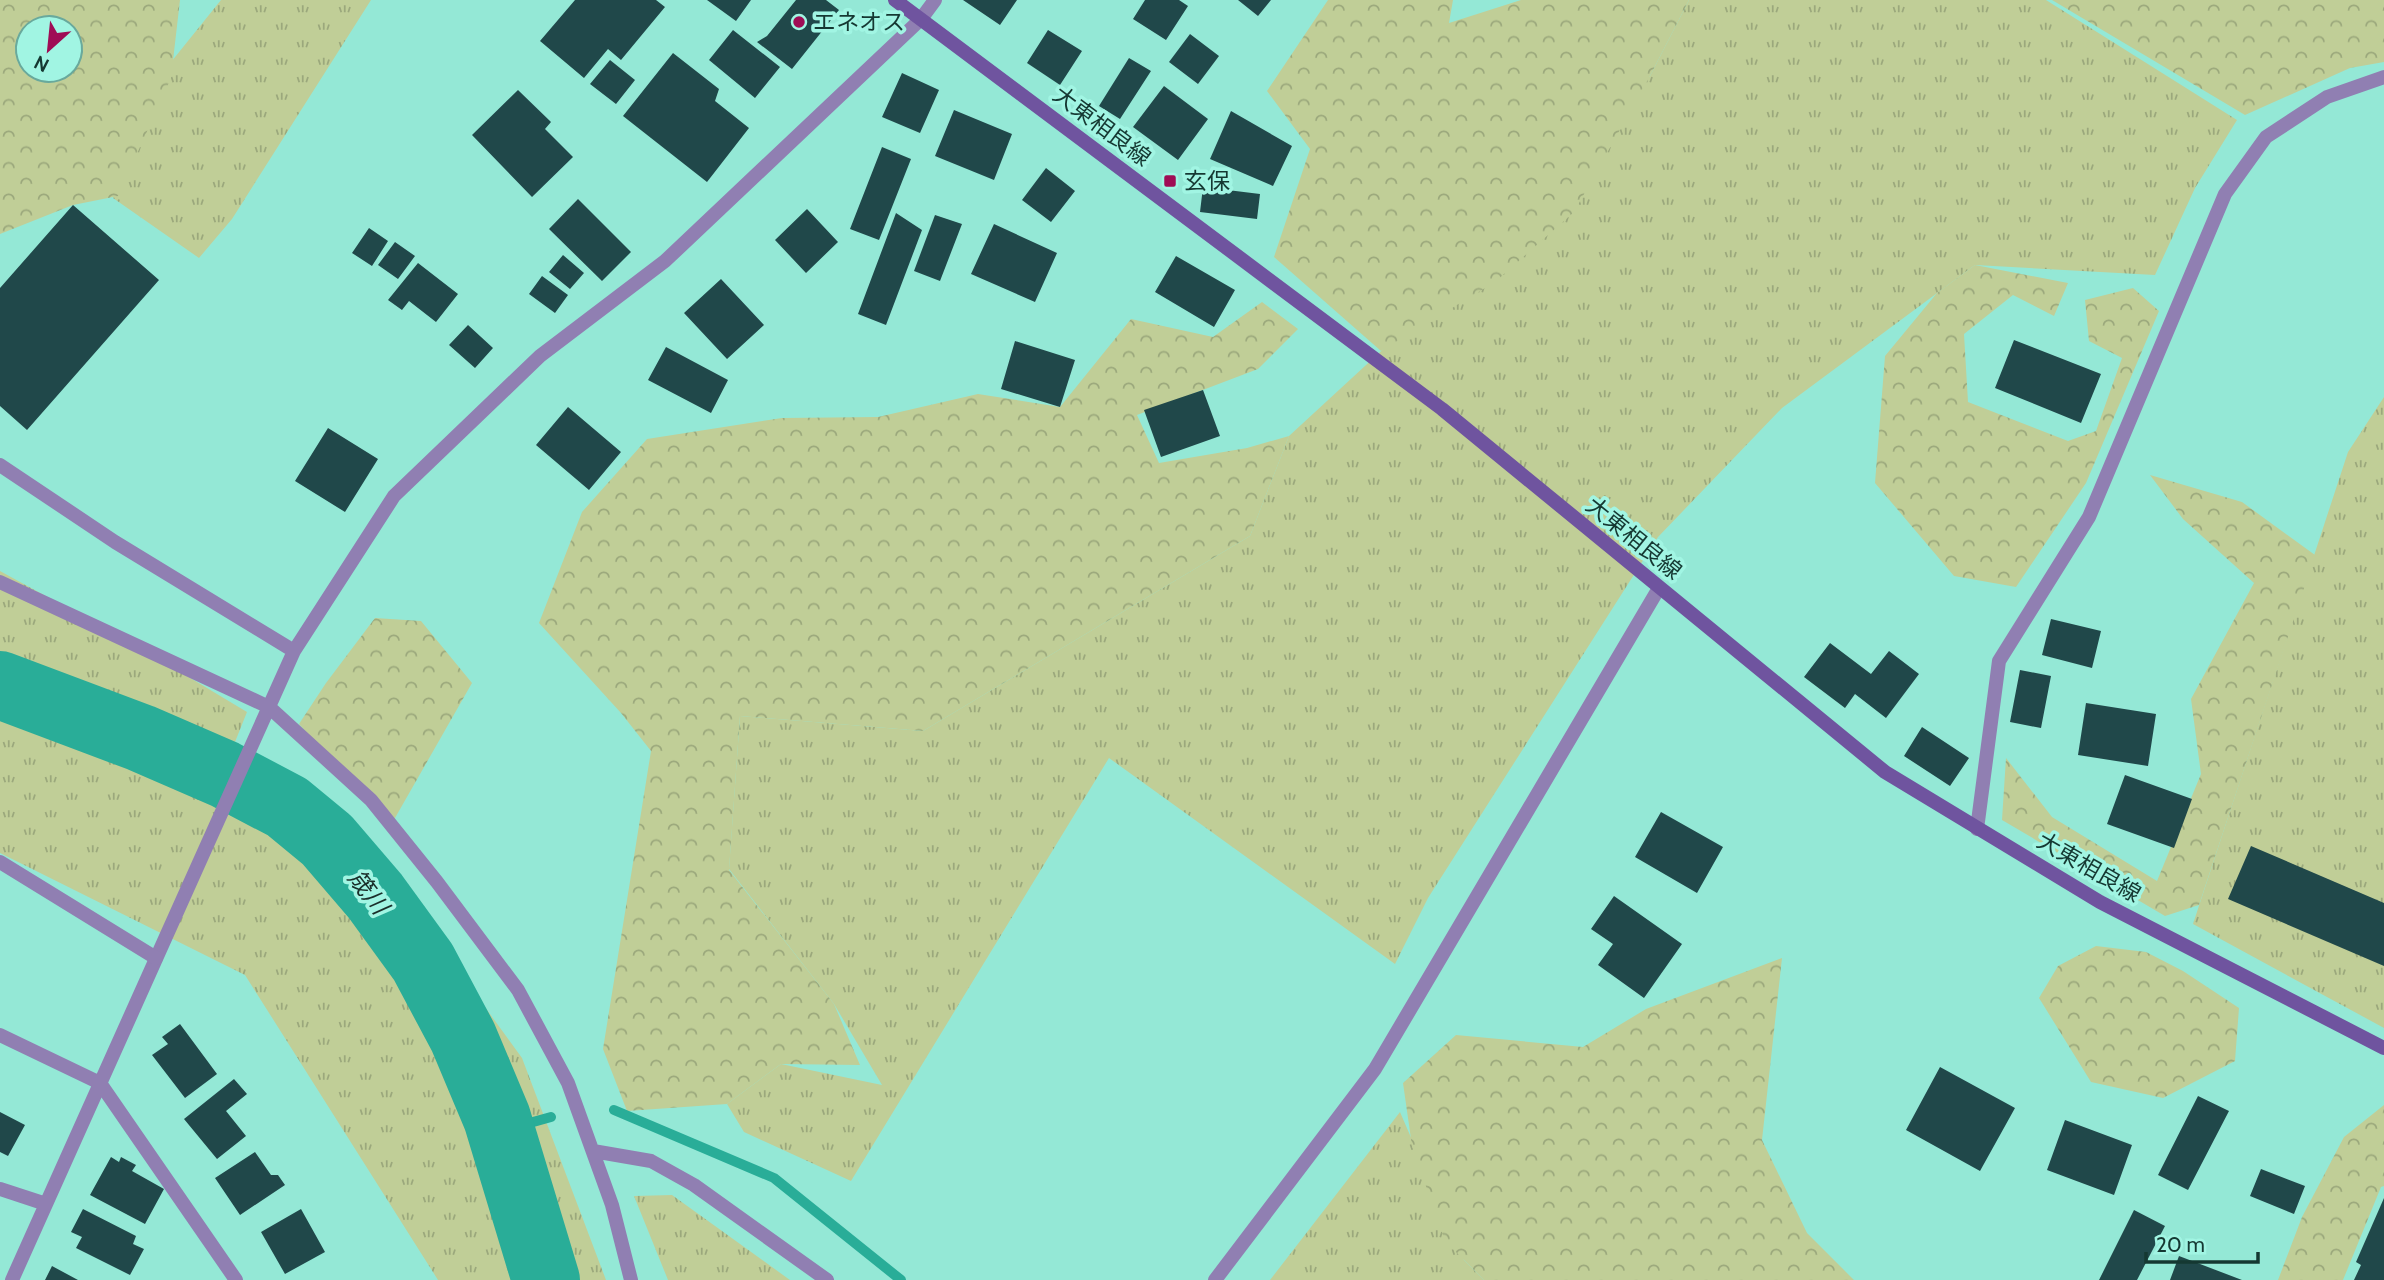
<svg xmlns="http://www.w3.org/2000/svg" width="2384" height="1280" viewBox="0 0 2384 1280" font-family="Cabin,'Noto Sans JP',sans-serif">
	<defs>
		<pattern id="grass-tufts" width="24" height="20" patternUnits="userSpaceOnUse" patternTransform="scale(1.75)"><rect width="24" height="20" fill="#c0ce97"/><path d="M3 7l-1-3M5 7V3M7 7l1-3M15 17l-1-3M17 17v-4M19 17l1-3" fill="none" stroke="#9ba87c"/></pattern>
		<pattern id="forest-crowns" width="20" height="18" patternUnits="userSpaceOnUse" patternTransform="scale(1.75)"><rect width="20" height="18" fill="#c0ce97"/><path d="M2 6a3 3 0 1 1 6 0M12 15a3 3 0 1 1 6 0" fill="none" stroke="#9ba87c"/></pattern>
	</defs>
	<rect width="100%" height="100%" fill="#94e8d6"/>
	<path fill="url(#grass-tufts)" d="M 221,0 L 371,0 L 232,219 L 199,258 L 113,198 L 167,67 Z
		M 1689,0 L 2046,0 L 2237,120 L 2195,188 L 2155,275 L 1975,265 L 1782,408 L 1658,537 L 1428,898 L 1395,964 L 1109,758 L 851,1181 L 744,1132 L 727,1104 L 781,1064 L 882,1085 L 834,1004 L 729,869 L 740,716 L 923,731 L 1250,536 L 1289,436 L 1442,295 L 1650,76 Z
		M 2384,397 L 2384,1028 L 2193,924 L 2348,452 Z
		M 0,571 L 137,646 L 247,712 L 227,762 L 0,687 Z
		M 0,690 L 340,808 L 522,1058 L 606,1280 L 438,1280 L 245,975 L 0,853 Z
		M 1400,1112 L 1464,1260 L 1484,1280 L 1270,1280 Z
		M 672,1195 L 790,1280 L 668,1280 L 634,1196 Z"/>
	<path fill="url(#forest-crowns)" fill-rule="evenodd" d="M 0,0 L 180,0 L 171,78 L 118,196 L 73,205 L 0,234 ZM 28,28 L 70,28 L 70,70 L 28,70 Z
		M 1328,0 L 1453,0 L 1449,23 L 1521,0 L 1689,0 L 1650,76 L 1574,212 L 1495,282 L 1381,351 L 1274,257 L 1310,149 L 1267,91 Z
		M 2052,0 L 2384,0 L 2384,62 L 2350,68 L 2245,115 Z
		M 1975,265 L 2068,283 L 2054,316 L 2013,295 L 1964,334 L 1968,402 L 2068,441 L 2096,431 L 2122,358 L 2089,341 L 2085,300 L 2133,288 L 2159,311 L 2086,483 L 2016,587 L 1954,576 L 1875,483 L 1885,356 L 1937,293 Z
		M 1262,302 L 1298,329 L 1258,369 L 1137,415 L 1159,463 L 1247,448 L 1289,436 L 1250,536 L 923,731 L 740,716 L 729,870 L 834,1004 L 860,1065 L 781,1064 L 727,1104 L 627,1111 L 603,1049 L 651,751 L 621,713 L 539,623 L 582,512 L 647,439 L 782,418 L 878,417 L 978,394 L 1060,407 L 1131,319 L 1213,337 Z
		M 2150,475 L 2242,502 L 2315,555 L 2199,905 L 2165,916 L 2002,820 L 2006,758 L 2052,817 L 2157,881 L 2201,774 L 2191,699 L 2254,583 L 2183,519 Z
		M 375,618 L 421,621 L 472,683 L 391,825 L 299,724 L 326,683 Z
		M 2096,946 L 2146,952 L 2183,971 L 2239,1008 L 2235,1061 L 2163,1098 L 2091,1082 L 2039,998 L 2058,966 Z
		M 1782,958 L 1762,1140 L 1807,1233 L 1854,1280 L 1484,1280 L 1445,1241 L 1412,1146 L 1403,1083 L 1456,1035 L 1583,1047 L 1646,1009 Z
		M 2384,1105 L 2384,1186 L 2381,1187 L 2343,1280 L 2278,1280 L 2302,1217 L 2344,1137 Z"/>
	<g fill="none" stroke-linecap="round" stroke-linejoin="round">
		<path stroke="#29ad98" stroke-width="10" d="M 614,1110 L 774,1178 L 901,1280
			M 501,1131 L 551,1117"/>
		<path stroke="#29ad98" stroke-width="68" d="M 0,685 L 141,738 L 224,774 L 287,807 L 327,840 L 375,896 L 423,962 L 463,1037 L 497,1118 L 546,1280"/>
	</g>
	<path fill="#20484a" d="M 575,0 L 656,0 L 665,7 L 621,60 L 608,49 L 584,78 L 540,41 Z
		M 707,0 L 751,0 L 736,21 Z
		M 796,0 L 826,0 L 839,10 L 792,69 L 757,42 L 767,36 Z
		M 963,0 L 1017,0 L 1000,25 Z
		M 1145,0 L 1179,0 L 1188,6 L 1166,40 L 1133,19 Z
		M 1238,0 L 1271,0 L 1258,16 Z
		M 733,30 L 780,67 L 755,98 L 709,60 Z
		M 1048,30 L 1082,51 L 1060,85 L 1027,63 Z
		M 1190,34 L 1219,56 L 1198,84 L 1169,62 Z
		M 673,53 L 719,89 L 715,101 L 749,128 L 707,182 L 623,116 Z
		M 1129,58 L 1151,71 L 1120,119 L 1099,106 Z
		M 610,60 L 635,80 L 616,104 L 590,84 Z
		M 902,73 L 939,90 L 920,133 L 882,117 Z
		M 1164,86 L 1208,119 L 1178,160 L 1133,127 Z
		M 518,90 L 551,122 L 545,129 L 573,157 L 532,197 L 472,135 Z
		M 954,110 L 1012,134 L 994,180 L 935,156 Z
		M 1231,111 L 1292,146 L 1273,186 L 1210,159 Z
		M 882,147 L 911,159 L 879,240 L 850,229 Z
		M 1046,168 L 1075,191 L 1051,222 L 1022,200 Z
		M 1203,187 L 1260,194 L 1257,219 L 1200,212 Z
		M 578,199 L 631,252 L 602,281 L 549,229 Z
		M 73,205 L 159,280 L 27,430 L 0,406 L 0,288 Z
		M 807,209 L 838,242 L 806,273 L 775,240 Z
		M 896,213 L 922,230 L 886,325 L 858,314 Z
		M 935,215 L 962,224 L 940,281 L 914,271 Z
		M 994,224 L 1057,253 L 1035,302 L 971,274 Z
		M 369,228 L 388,241 L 372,266 L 352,253 Z
		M 395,242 L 415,256 L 398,279 L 378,265 Z
		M 563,255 L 584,273 L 570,289 L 549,272 Z
		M 1176,256 L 1235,290 L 1214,327 L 1155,292 Z
		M 418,263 L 458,294 L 436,322 L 409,301 L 402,310 L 388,300 Z
		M 542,276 L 568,295 L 555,313 L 529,294 Z
		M 721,279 L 764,325 L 727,359 L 684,313 Z
		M 468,325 L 493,348 L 475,368 L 449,345 Z
		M 2014,340 L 2101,374 L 2081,423 L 1995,388 Z
		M 1015,341 L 1075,360 L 1060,407 L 1001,389 Z
		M 666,347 L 728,380 L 711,413 L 648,380 Z
		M 1203,390 L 1220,436 L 1161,457 L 1144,410 Z
		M 568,407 L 621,452 L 589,490 L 536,445 Z
		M 328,428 L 378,459 L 345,512 L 295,481 Z
		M 2051,619 L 2101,631 L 2092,668 L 2042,655 Z
		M 1830,643 L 1871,674 L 1889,651 L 1919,674 L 1886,718 L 1855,694 L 1845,708 L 1804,677 Z
		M 2020,670 L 2051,676 L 2041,728 L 2010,722 Z
		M 2086,703 L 2156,714 L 2148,766 L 2078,755 Z
		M 1922,727 L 1969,758 L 1950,786 L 1904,756 Z
		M 2125,775 L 2192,799 L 2174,848 L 2107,824 Z
		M 1661,812 L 1723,847 L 1697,893 L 1635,857 Z
		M 2251,846 L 2384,903 L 2384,966 L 2228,899 Z
		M 1614,896 L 1682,944 L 1644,998 L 1598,965 L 1613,944 L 1591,929 Z
		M 180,1024 L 217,1074 L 185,1098 L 152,1055 L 168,1044 L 162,1037 Z
		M 1940,1067 L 2015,1108 L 1980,1171 L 1906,1130 Z
		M 234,1079 L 247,1094 L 226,1111 L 246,1136 L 217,1159 L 184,1119 Z
		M 2198,1096 L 2229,1111 L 2188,1190 L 2158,1175 Z
		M 0,1112 L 25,1125 L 8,1156 L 0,1152 Z
		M 2065,1120 L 2132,1145 L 2114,1195 L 2047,1170 Z
		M 255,1152 L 271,1175 L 278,1175 L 285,1185 L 240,1215 L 215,1178 Z
		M 111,1157 L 119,1162 L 121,1157 L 136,1165 L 132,1171 L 164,1189 L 145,1224 L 90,1195 Z
		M 2261,1169 L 2305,1186 L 2294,1214 L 2250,1196 Z
		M 2384,1198 L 2384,1280 L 2354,1280 L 2361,1265 L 2356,1262 Z
		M 83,1209 L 136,1236 L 133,1244 L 144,1249 L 130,1275 L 76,1248 L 82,1237 L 71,1232 Z
		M 301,1209 L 325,1252 L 285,1274 L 261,1232 Z
		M 2134,1210 L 2165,1226 L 2137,1280 L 2099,1280 Z
		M 2179,1256 L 2242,1280 L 2170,1280 Z
		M 52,1266 L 78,1280 L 45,1280 Z"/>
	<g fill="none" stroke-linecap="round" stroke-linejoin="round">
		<path stroke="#907fb2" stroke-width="14" d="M 0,465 L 115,542 L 294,651
			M 0,582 L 269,707 L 371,800 L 437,882 L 518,990 L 568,1083 L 612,1205 L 631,1280
			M 1977,829 L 1999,661 L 2089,517 L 2225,194 L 2266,137 L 2327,97 L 2384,77
			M 0,1035 L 100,1083 L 236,1280
			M 593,1151 L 651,1161 L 694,1185 L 827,1280
			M 0,1189 L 46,1204
			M 12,1280 L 294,651 L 394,496 L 540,356 L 665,261 L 921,19"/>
		<path stroke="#907fb2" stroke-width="14" d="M 921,19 L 935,0
			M 0,862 L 156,958
			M 1215,1280 L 1375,1069 L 1659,588"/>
		<path stroke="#6f549f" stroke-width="14" d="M 895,0 L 1442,409 L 1885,772 L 2100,902 L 2384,1048"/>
	</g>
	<g fill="#9f0c55" stroke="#a1f5e3" stroke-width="2.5">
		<circle cx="799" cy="22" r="7"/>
		<rect x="1163" y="174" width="14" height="14" rx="3.5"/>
	</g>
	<g text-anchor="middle" stroke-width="7" stroke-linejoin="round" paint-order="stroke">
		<g font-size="23" fill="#153832" stroke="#a1f5e3" text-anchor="start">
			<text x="813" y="30">エネオス</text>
			<text x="1184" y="189">玄保</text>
		</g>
		<g font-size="23" fill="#153832" stroke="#a1f5e3">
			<text transform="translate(1102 126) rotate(37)" y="8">大東相良線</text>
			<text transform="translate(1634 538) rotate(39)" y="8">大東相良線</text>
			<text transform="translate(2089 867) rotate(30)" y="8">大東相良線</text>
		</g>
		<g font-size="24" font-style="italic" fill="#1a2f2a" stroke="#a1f5e3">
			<text transform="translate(368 892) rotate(52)" y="8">筬川</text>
		</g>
	</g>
	<g transform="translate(49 49) rotate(207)"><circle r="33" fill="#a1f5e3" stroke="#69a99c" stroke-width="2"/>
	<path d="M0-5L12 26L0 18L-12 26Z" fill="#9f0c55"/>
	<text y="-10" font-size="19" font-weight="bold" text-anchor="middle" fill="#153832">N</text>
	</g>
	<path d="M2146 1252v10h112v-10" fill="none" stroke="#153832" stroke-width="3.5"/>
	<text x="2156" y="1252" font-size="21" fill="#153832" stroke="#a1f5e3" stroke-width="5" paint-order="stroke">20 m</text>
</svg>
